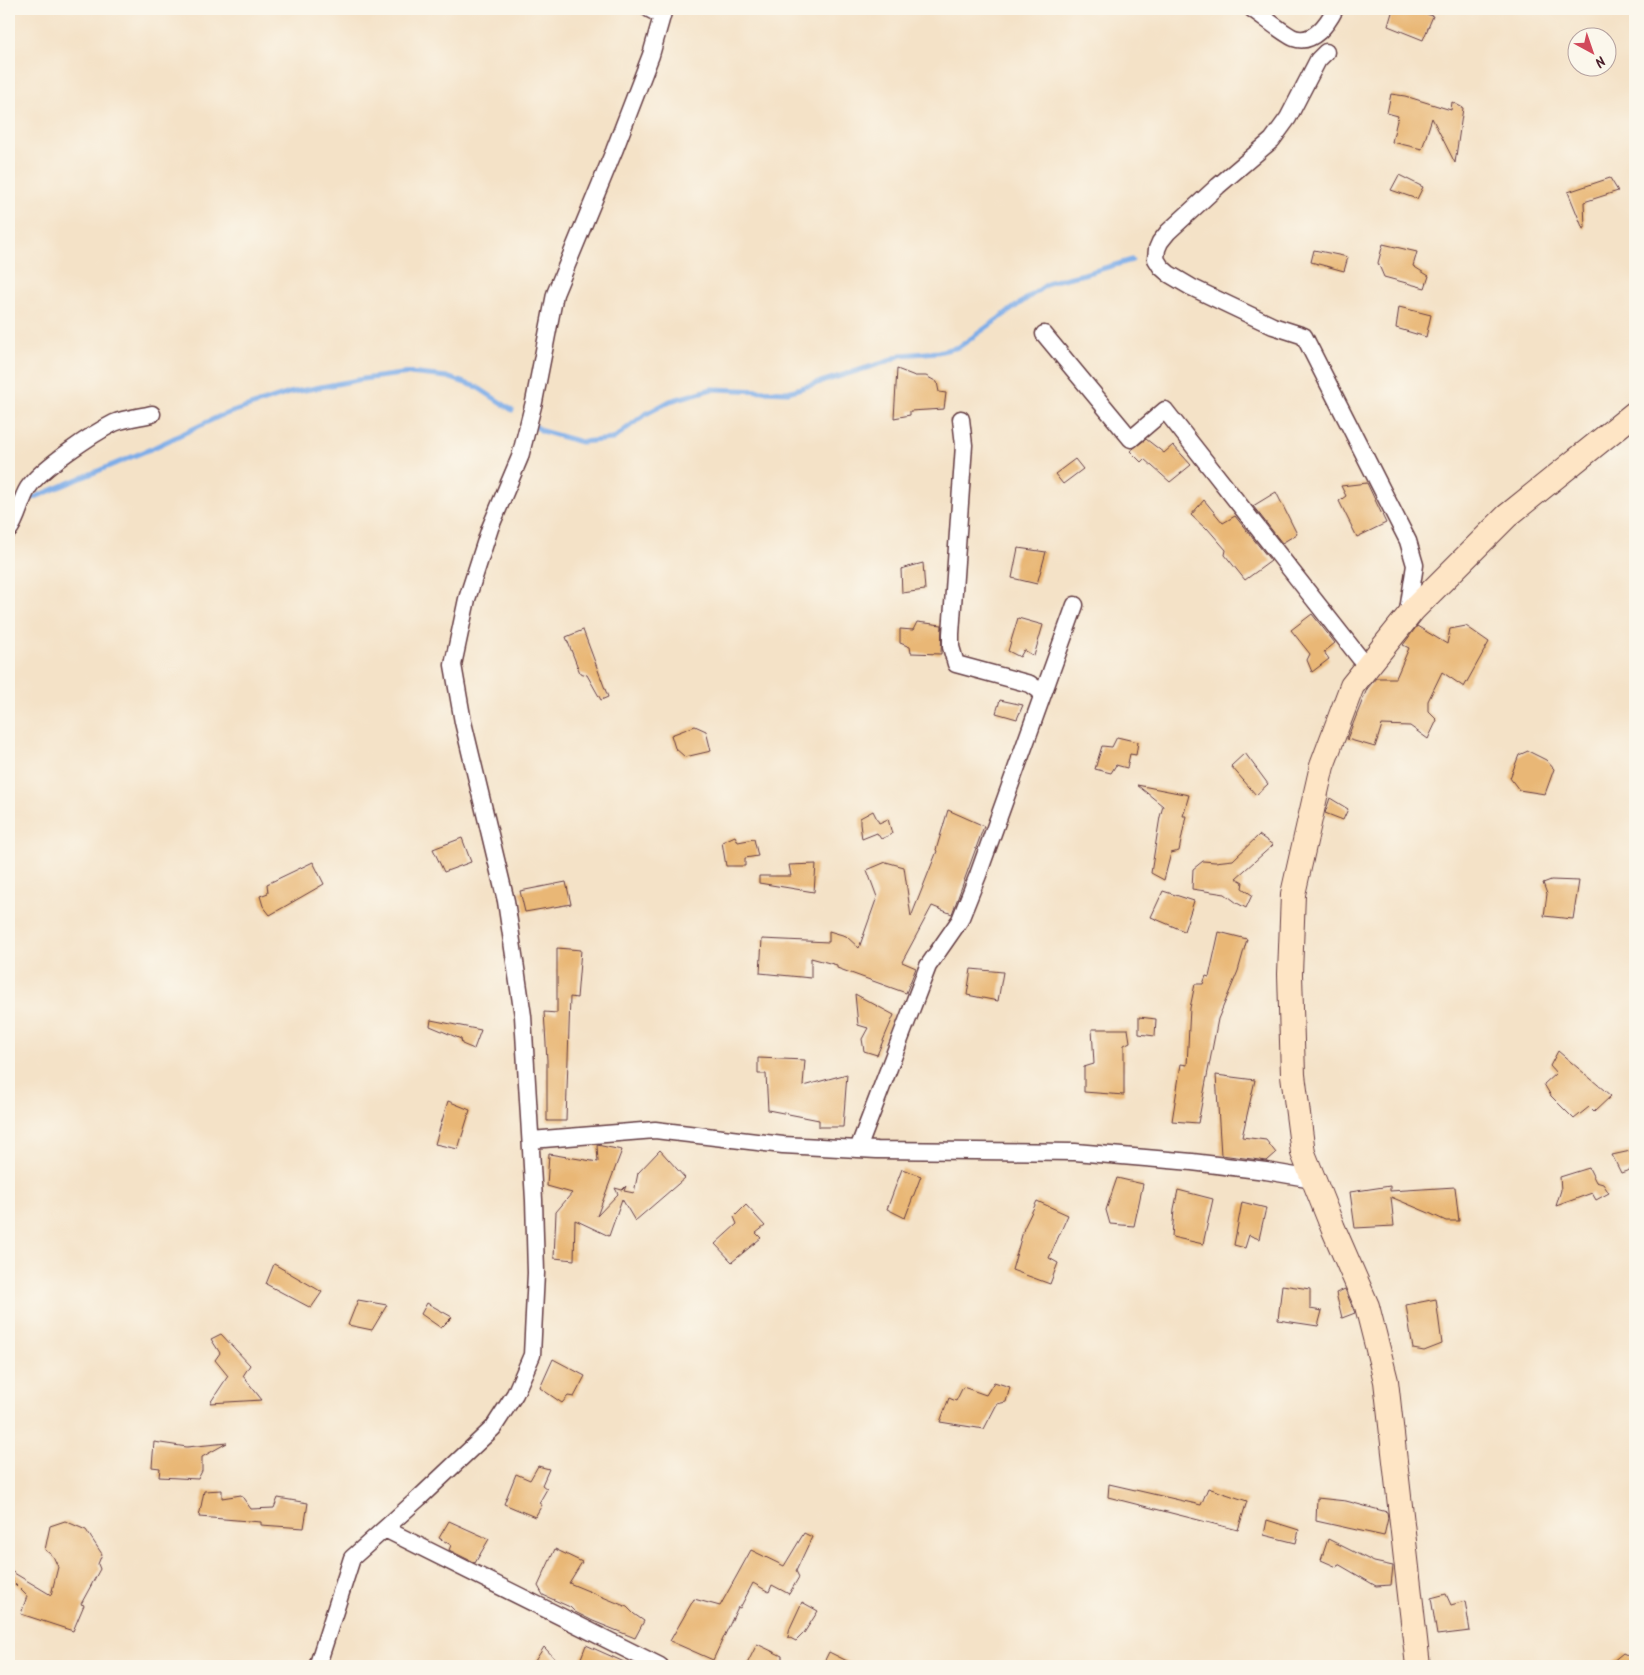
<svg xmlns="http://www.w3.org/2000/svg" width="1644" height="1675" viewBox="0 0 1644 1675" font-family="Kalam,sans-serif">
	<rect width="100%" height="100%" fill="#fbf7ec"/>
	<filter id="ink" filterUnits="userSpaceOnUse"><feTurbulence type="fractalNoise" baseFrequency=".02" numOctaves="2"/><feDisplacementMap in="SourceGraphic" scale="10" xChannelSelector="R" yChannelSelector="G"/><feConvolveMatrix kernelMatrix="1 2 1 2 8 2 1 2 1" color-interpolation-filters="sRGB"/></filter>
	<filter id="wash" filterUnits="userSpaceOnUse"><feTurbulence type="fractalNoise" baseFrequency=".0096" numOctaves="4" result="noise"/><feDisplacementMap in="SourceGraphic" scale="20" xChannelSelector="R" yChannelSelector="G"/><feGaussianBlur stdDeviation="1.12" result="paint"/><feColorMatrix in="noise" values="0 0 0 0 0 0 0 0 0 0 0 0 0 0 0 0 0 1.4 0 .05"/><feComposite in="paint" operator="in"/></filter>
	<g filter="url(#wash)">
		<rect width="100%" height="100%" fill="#f4e2c7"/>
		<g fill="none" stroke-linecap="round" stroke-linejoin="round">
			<path stroke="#7eade8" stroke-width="5" d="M 534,425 L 542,431 L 581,442 L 613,439 L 644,415 L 670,401 L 712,389 L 788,392 L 886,362 L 901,355 L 938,352 L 959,347 L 1050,282 L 1084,274 L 1132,260
				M 33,498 L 153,448 L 220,416 L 289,393 L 363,379 L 409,373 L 447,377 L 477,387 L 512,410
				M 9,508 L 11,507"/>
		</g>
		<g id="blocks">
			<path fill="#e9b776" d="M 1393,9 L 1410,9 L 1433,16 L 1423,40 L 1388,26 Z
				M 1391,94 L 1405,96 L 1451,110 L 1452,102 L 1463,108 L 1455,163 L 1432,118 L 1422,149 L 1392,142 L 1398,116 L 1387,113 Z
				M 1399,175 L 1423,187 L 1417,199 L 1391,190 Z
				M 1610,178 L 1618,191 L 1584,202 L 1585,228 L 1583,229 L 1568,192 Z
				M 1383,244 L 1417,252 L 1413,266 L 1429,276 L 1425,288 L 1384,277 L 1378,263 Z
				M 1314,250 L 1348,257 L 1344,271 L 1311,262 Z
				M 1399,307 L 1431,315 L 1426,337 L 1396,328 Z
				M 897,369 L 915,376 L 926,376 L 937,382 L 939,392 L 946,393 L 944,409 L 910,411 L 910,415 L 894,418 Z
				M 1146,439 L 1164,453 L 1173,445 L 1191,465 L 1170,482 L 1144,459 L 1141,462 L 1130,451 Z
				M 1075,459 L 1083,469 L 1063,484 L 1055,474 Z
				M 1367,483 L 1386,523 L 1357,537 L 1339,501 L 1346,496 L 1341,486 Z
				M 1276,492 L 1297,534 L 1282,543 L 1253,506 Z
				M 1204,500 L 1223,523 L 1235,516 L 1271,561 L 1245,580 L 1225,555 L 1226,550 L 1207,528 L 1206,529 L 1191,515 Z
				M 1018,548 L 1046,552 L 1037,584 L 1012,578 Z
				M 923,563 L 925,590 L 902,593 L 901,569 Z
				M 1312,614 L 1335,643 L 1324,652 L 1329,659 L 1312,672 L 1307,660 L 1310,654 L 1291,630 Z
				M 1018,618 L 1043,625 L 1034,656 L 1024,650 L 1020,657 L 1008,651 Z
				M 917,622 L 942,625 L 941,654 L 911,653 L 910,647 L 900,643 L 900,629 L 913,630 Z
				M 1417,626 L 1447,644 L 1450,629 L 1466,626 L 1489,642 L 1464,687 L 1442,672 L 1428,701 L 1428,711 L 1437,720 L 1428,739 L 1410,726 L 1382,725 L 1375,747 L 1347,739 L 1367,689 L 1376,678 L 1396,678 L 1409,648 L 1403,645 Z
				M 583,630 L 608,697 L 601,700 L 587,675 L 580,673 L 566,637 Z
				M 1000,700 L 1023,705 L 1017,719 L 996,713 Z
				M 695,726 L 706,731 L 711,751 L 685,757 L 675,748 L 671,735 Z
				M 1117,737 L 1138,742 L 1136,755 L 1130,754 L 1127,768 L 1116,765 L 1111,773 L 1095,769 L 1102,746 L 1112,747 Z
				M 1528,751 L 1546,760 L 1554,769 L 1545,794 L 1519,790 L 1510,778 L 1519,755 Z
				M 1245,753 L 1268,784 L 1256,795 L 1231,766 Z
				M 1137,785 L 1189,795 L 1183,816 L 1186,816 L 1179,851 L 1171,853 L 1164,880 L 1151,873 L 1160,817 L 1163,806 Z
				M 1330,798 L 1348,809 L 1343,820 L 1325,813 Z
				M 948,810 L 984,826 L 952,914 L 932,906 L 902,962 L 916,968 L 906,993 L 837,968 L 837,965 L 811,958 L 811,978 L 760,973 L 762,939 L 829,942 L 829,931 L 846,936 L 859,948 L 877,897 L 867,870 L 886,862 L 904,867 L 911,917 L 937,851 L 936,850 Z
				M 873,811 L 879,823 L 888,819 L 892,834 L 881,839 L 877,833 L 862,839 L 860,824 L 860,818 Z
				M 1259,835 L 1273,845 L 1236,878 L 1243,882 L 1242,888 L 1252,895 L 1246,908 L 1237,903 L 1225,894 L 1192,889 L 1193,869 L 1203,861 L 1215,862 L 1233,860 Z
				M 735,836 L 738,842 L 754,839 L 758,856 L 745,858 L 745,866 L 726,866 L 722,842 Z
				M 462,838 L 471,862 L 444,872 L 433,849 Z
				M 313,862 L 324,884 L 270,915 L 263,906 L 260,896 L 268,893 L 267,884 Z
				M 816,864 L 814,892 L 759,883 L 759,876 L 791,876 L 789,865 Z
				M 1551,880 L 1579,881 L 1573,919 L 1544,916 L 1547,894 L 1543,883 Z
				M 566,882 L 571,904 L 525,912 L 520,891 Z
				M 1163,891 L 1194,901 L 1184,931 L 1151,917 Z
				M 1219,932 L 1247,939 L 1238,971 L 1218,1019 L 1198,1123 L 1172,1121 L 1181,1064 L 1187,1065 L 1190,1008 L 1195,984 L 1203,984 L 1206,976 L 1209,977 Z
				M 557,948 L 581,950 L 577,998 L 570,997 L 566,1121 L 547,1121 L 547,1060 L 544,1012 L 557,1013 Z
				M 971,969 L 1003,972 L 998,1001 L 967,995 Z
				M 855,994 L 894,1015 L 877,1055 L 864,1051 L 862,1039 L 868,1028 L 858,1025 Z
				M 1139,1017 L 1156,1019 L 1155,1036 L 1139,1034 Z
				M 431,1020 L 481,1030 L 474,1049 L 462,1044 L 461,1039 L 430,1026 Z
				M 1092,1029 L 1128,1029 L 1130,1042 L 1124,1045 L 1124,1095 L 1084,1092 L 1084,1067 L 1094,1064 Z
				M 1558,1051 L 1611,1096 L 1594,1112 L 1589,1107 L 1574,1119 L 1551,1096 L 1544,1084 L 1556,1073 L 1550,1066 Z
				M 758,1058 L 805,1060 L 803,1086 L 847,1074 L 843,1127 L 819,1127 L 819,1120 L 768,1110 L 766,1074 L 758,1074 Z
				M 1216,1075 L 1255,1080 L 1242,1137 L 1266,1140 L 1276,1153 L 1267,1161 L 1221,1155 Z
				M 448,1101 L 470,1110 L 458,1149 L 435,1144 Z
				M 597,1145 L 622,1150 L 597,1216 L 618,1194 L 615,1188 L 622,1190 L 626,1186 L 624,1191 L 634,1193 L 638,1173 L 660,1150 L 685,1178 L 635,1221 L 622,1199 L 609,1236 L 575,1220 L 574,1260 L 554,1258 L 556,1212 L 572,1193 L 547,1186 L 549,1154 L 598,1162 Z
				M 1635,1150 L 1635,1168 L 1621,1173 L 1612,1155 Z
				M 1589,1168 L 1596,1182 L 1603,1184 L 1609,1193 L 1596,1200 L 1592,1193 L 1556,1206 L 1561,1190 L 1560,1177 Z
				M 902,1169 L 921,1176 L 905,1218 L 887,1209 Z
				M 1117,1178 L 1143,1184 L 1134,1226 L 1110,1224 L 1106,1210 Z
				M 1390,1186 L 1390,1191 L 1455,1187 L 1459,1221 L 1446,1221 L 1429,1213 L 1391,1197 L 1394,1226 L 1355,1228 L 1350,1192 Z
				M 1178,1190 L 1213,1199 L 1203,1244 L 1172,1237 L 1174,1209 Z
				M 1037,1201 L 1068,1215 L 1049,1258 L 1058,1263 L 1050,1284 L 1012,1270 L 1024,1228 Z
				M 1242,1202 L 1266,1208 L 1259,1239 L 1249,1235 L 1245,1248 L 1234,1245 Z
				M 746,1205 L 765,1226 L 756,1233 L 761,1238 L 732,1262 L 715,1244 L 737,1224 L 734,1217 Z
				M 274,1264 L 322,1292 L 311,1308 L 266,1284 Z
				M 1282,1285 L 1310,1289 L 1310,1309 L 1322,1311 L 1318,1326 L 1278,1320 Z
				M 1345,1289 L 1355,1313 L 1342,1318 L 1336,1293 Z
				M 1436,1299 L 1442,1344 L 1424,1351 L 1413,1349 L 1406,1305 Z
				M 358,1300 L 387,1305 L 372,1330 L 348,1325 Z
				M 427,1303 L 452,1317 L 441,1328 L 421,1314 Z
				M 221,1334 L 250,1365 L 243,1376 L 262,1400 L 210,1403 L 228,1376 L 215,1360 L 220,1353 L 211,1339 Z
				M 553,1359 L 585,1376 L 574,1397 L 568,1396 L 562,1403 L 540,1388 Z
				M 994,1382 L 1010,1387 L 1006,1402 L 997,1404 L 984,1429 L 940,1422 L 949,1398 L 956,1401 L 963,1387 L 986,1395 Z
				M 154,1442 L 187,1447 L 227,1443 L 202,1457 L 202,1471 L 198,1479 L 159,1477 L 160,1468 L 152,1467 Z
				M 538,1466 L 549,1469 L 542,1485 L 547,1489 L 539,1503 L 542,1505 L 535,1517 L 504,1504 L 516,1474 L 530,1480 Z
				M 1109,1484 L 1201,1505 L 1208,1488 L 1247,1501 L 1238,1530 L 1108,1497 Z
				M 222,1490 L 222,1498 L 241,1495 L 251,1509 L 274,1508 L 278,1498 L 308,1503 L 304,1528 L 261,1525 L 261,1522 L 199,1517 L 204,1491 Z
				M 1317,1498 L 1346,1501 L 1387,1512 L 1388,1518 L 1384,1536 L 1316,1521 Z
				M 1267,1520 L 1299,1530 L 1296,1543 L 1264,1535 Z
				M 65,1521 L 86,1530 L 102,1554 L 98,1564 L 100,1569 L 81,1604 L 84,1605 L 73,1631 L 21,1614 L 27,1596 L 9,1578 L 9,1570 L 51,1595 L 58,1567 L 53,1556 L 45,1550 L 50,1526 Z
				M 449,1521 L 489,1539 L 475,1563 L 449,1550 L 451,1545 L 439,1538 Z
				M 804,1533 L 812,1537 L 796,1571 L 799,1577 L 789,1594 L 772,1585 L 769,1592 L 753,1583 L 740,1608 L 738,1607 L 713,1660 L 670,1641 L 694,1599 L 720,1606 L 751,1550 L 784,1566 Z
				M 1328,1539 L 1374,1562 L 1393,1566 L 1391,1585 L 1376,1586 L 1338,1564 L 1337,1567 L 1321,1560 Z
				M 555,1549 L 582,1562 L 569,1583 L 627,1607 L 634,1614 L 644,1621 L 635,1638 L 593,1621 L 575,1612 L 570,1607 L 543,1595 L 538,1586 Z
				M 1446,1594 L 1451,1605 L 1465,1601 L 1470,1631 L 1437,1635 L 1431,1598 Z
				M 802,1602 L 818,1611 L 804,1633 L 796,1641 L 788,1637 L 790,1628 Z
				M 757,1644 L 782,1656 L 782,1666 L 746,1666 Z
				M 586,1645 L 633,1666 L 578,1666 Z
				M 544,1647 L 562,1666 L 544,1666 L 535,1661 Z
				M 829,1652 L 857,1666 L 822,1666 Z
				M 1623,1653 L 1635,1659 L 1635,1666 L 1607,1666 Z"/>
		</g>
	</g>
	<g filter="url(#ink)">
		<use href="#blocks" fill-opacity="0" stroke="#643c42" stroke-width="1"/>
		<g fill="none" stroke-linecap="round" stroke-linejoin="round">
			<g stroke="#643c42" stroke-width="19">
				<path id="street" d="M 649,9 L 662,16
					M 1252,9 C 1263,16 1284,34 1294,38 C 1313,45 1328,23 1335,9
					M 1326,52 L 1318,60 L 1288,118 L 1272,140 L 1218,186 L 1168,232 L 1160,242 L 1157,249 L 1156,259 L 1161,267 L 1169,274 L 1191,287 L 1273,326 L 1304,336 L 1408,541 L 1415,565 L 1407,617
					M 1044,334 L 1131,439 L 1165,410 L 1367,667
					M 961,419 L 964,445 L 951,634 L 951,647 L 956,664 L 1030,684 L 1043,693
					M 9,530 C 18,518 20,501 28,488 C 40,469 94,433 114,423 C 126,418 140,417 152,414
					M 531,1140 L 655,1130 L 783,1145 L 877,1150 L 1075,1152 L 1192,1162 L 1266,1171 L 1313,1179
					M 858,1149 L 928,966 L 960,920 L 978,875 L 1075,605
					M 385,1529 L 660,1666
					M 318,1666 L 318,1664 L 352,1558 L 419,1498 L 493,1428 L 515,1394 L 532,1355 L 536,1273 L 534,1200 L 523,1016 L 506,901 L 463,722 L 453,665 L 467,599 L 490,528 L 520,457 L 534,402 L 555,294 L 614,151 L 651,55 L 664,9"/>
			</g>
			<g stroke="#643c42" stroke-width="26">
				<path id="secondary" d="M 1418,1666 L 1386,1381 L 1367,1306 L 1333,1228 L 1303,1153 L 1293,1075 L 1290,974 L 1293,894 L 1322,766 L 1352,686 L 1413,610 L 1507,516 L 1635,413"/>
			</g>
			<use href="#street" stroke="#fff" stroke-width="16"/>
			<use href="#secondary" stroke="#fee5c5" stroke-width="24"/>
		</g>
	</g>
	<rect width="1644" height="1675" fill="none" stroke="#fbf7ec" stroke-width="30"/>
	<g transform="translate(1592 52) rotate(140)"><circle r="24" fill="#fbf7ec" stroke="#b4a19f"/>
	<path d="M0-4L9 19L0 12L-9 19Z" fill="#d1495b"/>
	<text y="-8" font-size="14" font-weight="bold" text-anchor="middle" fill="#4a1f2b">N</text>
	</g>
</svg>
